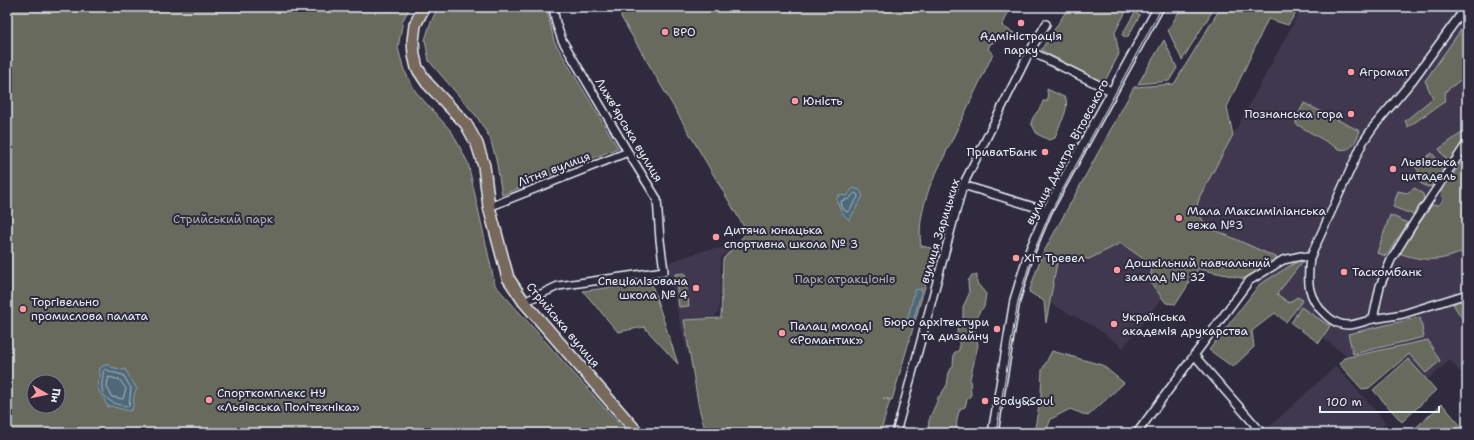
<svg xmlns="http://www.w3.org/2000/svg" width="1474" height="440" viewBox="0 0 1474 440" font-family="'Shantell Sans',sans-serif">
	<rect width="100%" height="100%" fill="#2f2a3d"/>
	<filter id="ink" filterUnits="userSpaceOnUse"><feTurbulence type="fractalNoise" baseFrequency=".025" numOctaves="2"/><feDisplacementMap in="SourceGraphic" scale="8" xChannelSelector="R" yChannelSelector="G"/><feConvolveMatrix kernelMatrix="1 2 1 2 8 2 1 2 1" color-interpolation-filters="sRGB"/></filter>
	<g filter="url(#ink)">
		<path fill="#40394f" d="M 1302,7 L 1467,7 L 1467,380 L 1450,360 L 1427,380 L 1408,359 L 1359,366 L 1265,293 L 1206,226 L 1196,210 L 1200,196 Z
			M 1121,243 L 1152,265 L 1150,282 L 1162,298 L 1123,348 L 1095,327 L 1049,303 L 1058,257 L 1089,259 Z
			M 731,247 L 721,258 L 719,310 L 705,331 L 702,348 L 687,351 L 666,263 L 706,250 Z
			M 1336,366 L 1385,422 L 1381,429 L 1377,433 L 1269,433 L 1266,430 Z"/>
		<path fill="#686b5d" stroke="#a8aeaa" fill-rule="evenodd" d="M 7,7 L 410,7 L 403,20 L 398,48 L 404,70 L 416,92 L 452,132 L 468,163 L 495,285 L 627,433 L 7,433 ZM 34,382 L 58,382 L 58,406 L 34,406 Z
			M 438,7 L 548,7 L 548,14 L 554,41 L 618,148 L 502,195 L 496,159 L 490,138 L 477,117 L 429,61 L 425,40 L 430,24 Z
			M 622,7 L 1011,7 L 1002,26 L 1014,33 L 990,44 L 988,49 L 993,54 L 930,186 C 923,207 918,225 921,246 L 931,248 L 934,251 L 934,256 L 892,400 L 883,398 L 890,400 L 881,431 L 875,429 L 873,433 L 706,433 L 699,408 L 684,320 L 721,318 L 723,259 L 747,232 L 621,17 Z
			M 1069,7 L 1126,7 L 1128,8 L 1115,32 L 1119,54 L 1104,83 L 1041,50 Z
			M 1182,7 L 1215,7 L 1182,60 L 1168,30 Z
			M 1221,7 L 1300,7 L 1288,25 L 1268,19 L 1227,107 L 1233,135 L 1200,196 L 1196,209 L 1206,226 L 1280,259 L 1246,279 L 1198,269 L 1176,304 L 1166,303 L 1150,282 L 1152,265 L 1121,243 L 1089,259 L 1058,257 L 1046,323 L 1044,301 L 1029,292 L 1041,257 L 1134,87 L 1174,84 Z
			M 1135,12 L 1140,15 L 1127,38 L 1122,35 Z
			M 1467,21 L 1467,75 L 1446,91 L 1444,102 L 1408,127 L 1405,121 L 1433,98 L 1425,81 Z
			M 1164,40 L 1177,68 L 1169,81 L 1138,84 Z
			M 1047,89 L 1066,98 C 1069,113 1059,123 1055,138 L 1049,140 L 1037,134 L 1031,123 C 1034,112 1040,112 1043,101 L 1048,101 Z
			M 1304,103 L 1360,131 C 1355,142 1352,152 1339,149 L 1296,124 L 1296,119 Z
			M 1463,132 L 1466,137 L 1449,163 L 1439,149 Z
			M 1432,153 L 1444,169 L 1433,186 L 1427,187 L 1419,182 L 1419,172 L 1415,166 Z
			M 1467,154 L 1467,249 C 1445,262 1423,262 1399,253 L 1432,205 C 1437,206 1440,205 1443,200 L 1441,192 Z
			M 1415,188 L 1423,194 L 1424,199 L 1414,215 L 1393,207 L 1398,191 L 1407,193 Z
			M 1390,215 L 1408,223 L 1386,256 L 1377,253 Z
			M 1298,261 L 1303,261 L 1277,294 L 1289,303 L 1297,297 L 1303,300 L 1286,322 L 1275,313 L 1252,331 L 1254,347 L 1233,367 L 1209,350 L 1259,285 Z
			M 685,273 L 689,306 L 679,307 L 675,274 Z
			M 972,275 L 977,275 L 977,283 L 986,294 L 984,307 L 979,312 L 975,325 L 975,332 L 978,345 L 970,379 L 971,395 L 967,400 L 965,407 L 961,408 C 956,416 957,424 956,433 L 930,433 C 924,421 936,409 938,397 L 940,396 L 947,385 L 949,372 L 953,366 L 954,353 L 959,350 C 961,337 951,332 963,320 L 963,307 L 969,294 L 968,281 Z
			M 651,282 L 678,364 L 644,327 L 618,332 L 583,291 Z
			M 1460,300 L 1467,311 L 1467,326 L 1453,304 Z
			M 1301,307 L 1330,326 L 1319,343 L 1291,323 Z
			M 1420,317 L 1424,337 L 1353,354 L 1348,334 Z
			M 1428,340 L 1440,361 L 1426,373 L 1409,354 L 1369,388 L 1362,389 L 1339,364 L 1344,358 Z
			M 1052,351 L 1102,365 L 1124,383 L 1088,416 L 1070,409 L 1051,419 L 1045,433 L 1034,433 L 1041,394 L 1042,370 Z
			M 1408,359 L 1436,390 L 1402,422 L 1373,390 Z
			M 1442,404 L 1467,433 L 1410,433 Z"/>
		<path fill="#4f6878" stroke="#8c9fab" d="M 853,188 L 860,190 L 863,196 L 849,220 L 843,214 L 836,200 L 839,195 L 847,196 Z
			M 922,289 L 913,322 L 907,321 L 915,290 Z
			M 105,365 L 109,365 L 113,368 L 115,367 L 116,369 L 119,368 L 123,370 L 125,369 L 137,389 C 132,396 135,402 132,410 L 129,411 L 110,406 L 108,407 L 97,387 L 98,385 L 97,382 L 100,376 L 99,372 L 100,368 Z"/>
		<g fill="none" stroke-linecap="round" stroke-linejoin="round">
			<path stroke="#abbac5" stroke-width="1" d="M 855,193 L 857,194 L 858,197 L 849,211 L 846,212 L 842,206 L 841,201 L 849,199 Z
				M 106,369 L 111,372 L 123,375 L 131,388 L 129,406 C 118,406 103,401 102,388 C 101,382 104,377 103,372 Z
				M 109,377 L 120,380 L 126,389 L 123,399 L 112,397 L 107,387 Z"/>
			<g stroke="#e8f1f8" stroke-width="10">
				<path id="minor" d="M 1030,51 L 1113,92
					M 1467,143 L 1415,221 L 1391,260 L 1380,286 L 1373,319 L 1403,314 L 1467,294
					M 963,185 L 1047,211
					M 489,207 L 628,152
					M 524,302 L 558,286 L 664,271 L 660,240 L 657,199 L 628,152 L 562,40 L 556,23 L 553,7
					M 1373,319 C 1365,321 1356,325 1348,325 C 1340,325 1332,321 1326,315 C 1307,298 1307,282 1310,258 L 1363,142 L 1374,126 L 1412,81 L 1466,7
					M 1194,355 L 1262,433
					M 896,433 L 963,185 L 1030,51 L 1046,24
					M 1137,433 L 1249,281 L 1283,260 L 1301,256 L 1310,258"/>
			</g>
			<g stroke="#e8f1f8" stroke-width="12">
				<path id="secondary" d="M 993,433 L 1015,300 L 1029,254 L 1047,211 L 1159,7"/>
			</g>
			<g stroke="#e8f1f8" stroke-width="14">
				<path id="primary" d="M 424,7 L 415,25 L 413,41 L 414,55 L 417,68 L 427,83 L 466,124 L 477,144 L 484,166 L 489,207 L 508,278 L 524,302 L 638,433"/>
			</g>
			<use href="#minor" stroke="#2f2a3d" stroke-width="7"/>
			<use href="#secondary" stroke="#2f2a3d" stroke-width="9"/>
			<use href="#primary" stroke="#77695c" stroke-width="11"/>
			<path stroke="#e8f1f8" stroke-width="1" d="M 996,433 L 1018,301 L 1032,256 L 1050,213 L 1162,7"/>
		</g>
	</g>
	<g fill="#ff9aa2" stroke="#2f2a3d" stroke-width="1.5">
		<circle cx="1021" cy="23" r="4"/>
		<circle cx="665" cy="32" r="4"/>
		<circle cx="1351" cy="72" r="4"/>
		<circle cx="795" cy="101" r="4"/>
		<circle cx="1351" cy="114" r="4"/>
		<circle cx="1045" cy="152" r="4"/>
		<circle cx="1393" cy="169" r="4"/>
		<circle cx="1179" cy="218" r="4"/>
		<circle cx="716" cy="237" r="4"/>
		<circle cx="1016" cy="258" r="4"/>
		<circle cx="1117" cy="270" r="4"/>
		<circle cx="1344" cy="272" r="4"/>
		<circle cx="696" cy="288" r="4"/>
		<circle cx="23" cy="309" r="4"/>
		<circle cx="1114" cy="324" r="4"/>
		<circle cx="997" cy="329" r="4"/>
		<circle cx="782" cy="333" r="4"/>
		<circle cx="209" cy="400" r="4"/>
		<circle cx="985" cy="401" r="4"/>
	</g>
	<g text-anchor="middle" stroke-width="4" stroke-linejoin="round" paint-order="stroke">
		<g font-size="12" fill="#e8f1f8" stroke="#2f2a3d" text-anchor="start">
			<text x="673" y="36">ВРО</text>
			<text x="1021" y="40" text-anchor="middle">Адміністрація<tspan x="1021" dy="14">парку</tspan></text>
			<text x="1359" y="76">Агромат</text>
			<text x="803" y="105">Юність</text>
			<text x="1343" y="118" text-anchor="end">Познанська гора</text>
			<text x="1037" y="156" text-anchor="end">ПриватБанк</text>
			<text x="1401" y="166">Львівська<tspan x="1401" dy="14">цитадель</tspan></text>
			<text x="1187" y="215">Мала Максиміліанська<tspan x="1187" dy="14">вежа №3</tspan></text>
			<text x="724" y="234">Дитяча юнацька<tspan x="724" dy="14">спортивна школа № 3</tspan></text>
			<text x="1024" y="262">Хіт Тревел</text>
			<text x="1125" y="267">Дошкільний навчальний<tspan x="1125" dy="14">заклад № 32</tspan></text>
			<text x="1352" y="276">Таскомбанк</text>
			<text x="688" y="285" text-anchor="end">Спеціалізована<tspan x="688" dy="14">школа № 4</tspan></text>
			<text x="31" y="306">Торгівельно<tspan x="31" dy="14">промислова палата</tspan></text>
			<text x="1122" y="321">Українська<tspan x="1122" dy="14">академія друкарства</tspan></text>
			<text x="989" y="326" text-anchor="end">Бюро архітектури<tspan x="989" dy="14">та дизайну</tspan></text>
			<text x="790" y="330">Палац молоді<tspan x="790" dy="14">«Романтик»</tspan></text>
			<text x="217" y="397">Спорткомплекс НУ<tspan x="217" dy="14">«Львівська Політехніка»</tspan></text>
			<text x="993" y="405">Body&amp;Soul</text>
		</g>
		<g font-size="12" fill="#e8f1f8" stroke="#2f2a3d">
			<text transform="translate(629 130) rotate(59)" y="4">Лижвʼярська вулиця</text>
			<text transform="translate(1067 152) rotate(-62)" y="4">вулиця Дмитра Вітовського</text>
			<text transform="translate(554 169) rotate(-21)" y="4">Літня вулиця</text>
			<text transform="translate(940 231) rotate(-73)" y="4">вулиця Зарицьких</text>
			<text transform="translate(563 325) rotate(50)" y="4">Стрийська вулиця</text>
		</g>
		<g font-size="12" fill="#aeb5b2" stroke="#2f2a3d">
			<text x="223" y="223">Стрийський парк</text>
			<text x="845" y="283">Парк атракціонів</text>
		</g>
	</g>
	<rect width="1474" height="440" fill="none" stroke="#2f2a3d" stroke-width="24"/>
	<rect x="12" y="12" width="1450" height="416" fill="none" stroke="#e8f1f8" stroke-width="1.5" filter="url(#ink)"/>
	<g transform="translate(46 394) rotate(99)"><circle r="19" fill="#2f2a3d" stroke="#797a88"/>
	<path d="M0-3L7 15L0 10L-7 15Z" fill="#ff9aa2"/>
	<text y="-6" font-size="11" font-weight="bold" text-anchor="middle" fill="#e8f1f8">Пн</text>
	</g>
	<path d="M1320 406v6h119v-6" fill="none" stroke="#e8f1f8" stroke-width="2"/>
	<text x="1326" y="406" font-size="12" fill="#e8f1f8" stroke="#2f2a3d" stroke-width="3" paint-order="stroke">100 m</text>
</svg>
